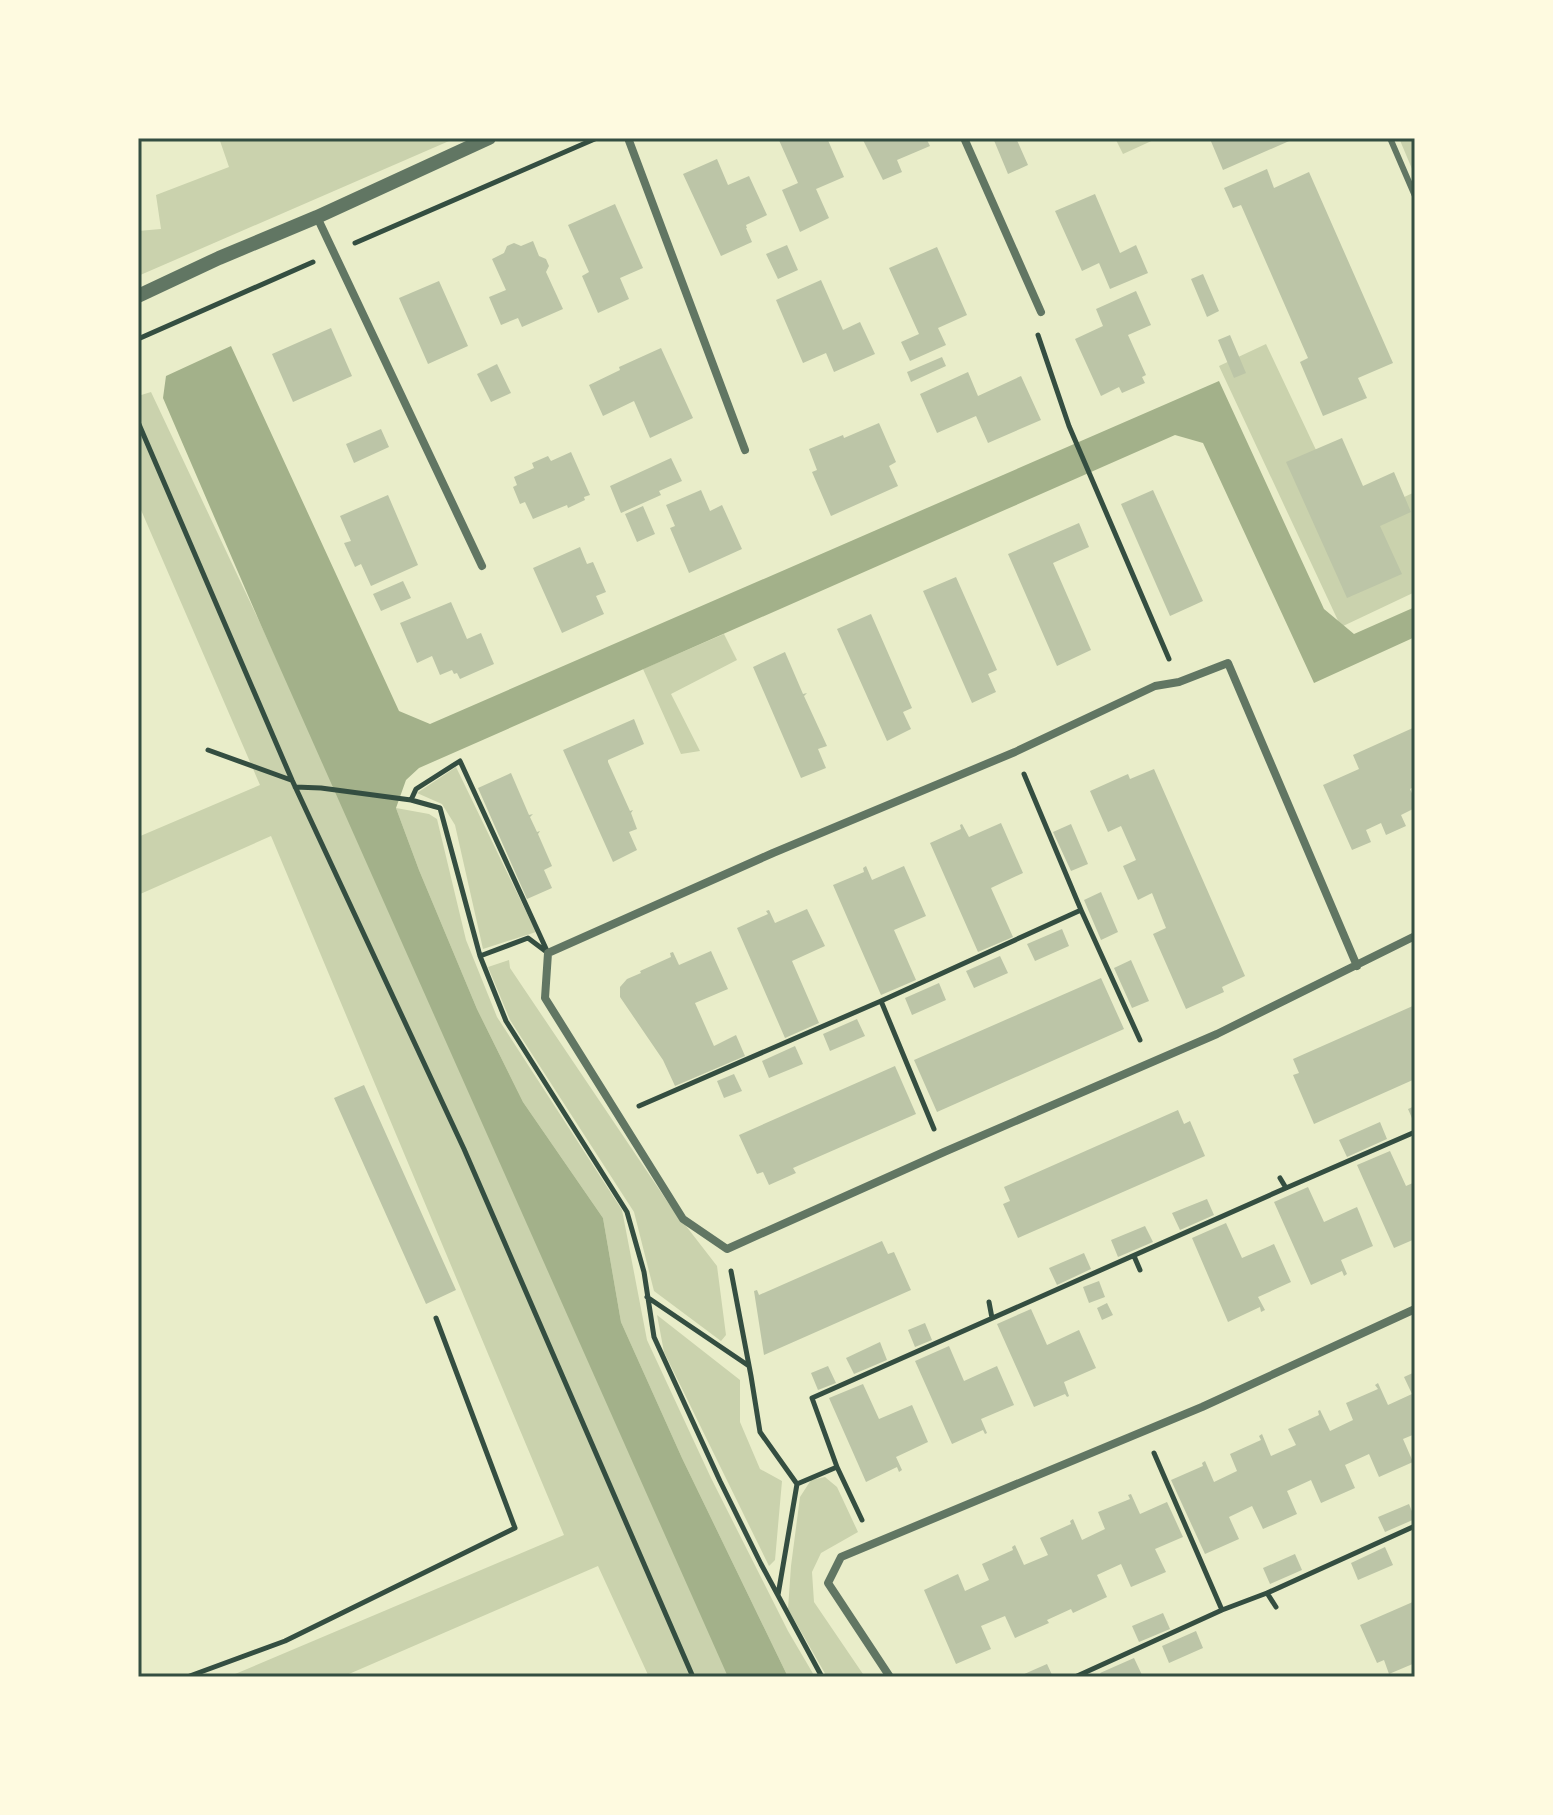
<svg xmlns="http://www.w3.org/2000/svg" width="1553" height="1815" viewBox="0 0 1553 1815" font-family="Lato,sans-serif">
	<rect width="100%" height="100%" fill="#e9edc9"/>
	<path fill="#cad2ad" d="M 219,138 L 456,138 L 138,276 L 138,231 L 161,229 L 156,195 L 229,167 Z
		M 1115,138 L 1158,138 L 1123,154 Z
		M 1399,138 L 1415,138 L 1415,176 Z
		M 1266,344 L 1350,522 L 1415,492 L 1415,592 L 1341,627 L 1219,366 Z
		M 151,392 L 260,623 L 745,1677 L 649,1677 L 598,1566 L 342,1677 L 228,1677 L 564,1535 L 271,836 L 138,895 L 138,837 L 260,785 L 138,503 L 138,396 Z
		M 724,634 L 737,660 L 671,694 L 700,751 L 681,754 L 643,669 Z
		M 456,767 L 536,932 L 483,949 L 455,825 L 442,804 L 417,793 Z
		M 396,808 L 429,814 L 437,819 L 466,940 L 497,1017 L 622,1210 L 647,1340 L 711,1478 L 788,1631 L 815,1677 L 788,1677 L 682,1458 L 621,1322 L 603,1218 L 523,1102 L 477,1009 L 419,870 Z
		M 509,960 L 510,968 L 669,1204 L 717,1266 L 726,1335 L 721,1341 L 654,1291 L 634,1212 L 510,1020 L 488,967 Z
		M 657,1315 L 740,1380 L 740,1422 L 760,1469 L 782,1481 L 775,1560 L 769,1566 L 664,1352 Z
		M 825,1477 L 837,1487 L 858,1532 L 821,1553 L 812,1572 L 814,1602 L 865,1677 L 827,1677 L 788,1609 L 791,1566 L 800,1497 L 811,1480 Z"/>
	<path fill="#a3b18a" d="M 231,346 L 399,711 L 430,724 L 1219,381 L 1324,609 L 1354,634 L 1415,607 L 1415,637 L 1314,683 L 1203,443 L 1175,435 L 419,768 L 406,780 L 396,808 L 419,870 L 477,1009 L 523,1102 L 603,1218 L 621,1322 L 682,1458 L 788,1677 L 728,1677 L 260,623 L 163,398 L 166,376 Z"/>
	<path fill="#bcc5a7" d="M 778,138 L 827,138 L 844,177 L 816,189 L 829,218 L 800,232 L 782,190 L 798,183 Z
		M 862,138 L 926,138 L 930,146 L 897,160 L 902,172 L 883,180 Z
		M 993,138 L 1016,138 L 1028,165 L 1008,174 Z
		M 1213,138 L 1296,138 L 1223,170 L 1210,139 Z
		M 717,159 L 728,185 L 749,176 L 767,215 L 746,225 L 747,228 L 746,228 L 752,242 L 721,256 L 683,174 Z
		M 1267,169 L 1274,188 L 1309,172 L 1393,363 L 1358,378 L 1367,398 L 1323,416 L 1300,362 L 1308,358 L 1241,205 L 1233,208 L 1224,188 Z
		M 1095,194 L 1120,253 L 1136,245 L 1148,273 L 1110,289 L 1099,263 L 1082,271 L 1055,211 Z
		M 615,204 L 643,268 L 620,278 L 629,299 L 598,313 L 582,276 L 589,272 L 568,225 Z
		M 533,241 L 539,256 L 546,259 L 549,266 L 546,272 L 563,309 L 522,327 L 518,318 L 501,325 L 489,297 L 506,290 L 492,259 L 504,253 L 507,246 L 514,243 L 521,246 Z
		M 787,245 L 798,270 L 778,279 L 766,254 Z
		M 937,247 L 967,315 L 938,328 L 946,345 L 910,361 L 901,342 L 919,334 L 889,268 Z
		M 1203,274 L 1219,311 L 1207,317 L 1191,279 Z
		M 821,280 L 843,330 L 860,322 L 875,354 L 834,372 L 826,353 L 803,363 L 776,300 Z
		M 439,281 L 468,346 L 428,364 L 399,298 Z
		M 1136,291 L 1151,325 L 1128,335 L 1146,375 L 1142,377 L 1145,383 L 1122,393 L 1119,387 L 1101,396 L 1075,339 L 1103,326 L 1096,309 Z
		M 331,328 L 352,376 L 293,402 L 272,354 Z
		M 1230,335 L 1246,373 L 1234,378 L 1218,340 Z
		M 661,348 L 693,418 L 650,438 L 634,401 L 603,416 L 589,385 L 620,370 L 619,367 Z
		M 942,357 L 946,366 L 911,382 L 907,372 Z
		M 497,364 L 511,393 L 491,402 L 477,374 Z
		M 968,372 L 978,396 L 1021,376 L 1041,420 L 988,443 L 976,416 L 937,433 L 920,394 Z
		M 879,423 L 896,462 L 889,466 L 898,486 L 831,516 L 812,472 L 817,470 L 809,449 L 843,435 L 844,438 Z
		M 381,429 L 389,447 L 354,463 L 346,444 Z
		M 1342,438 L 1363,486 L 1394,472 L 1411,512 L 1380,526 L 1402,574 L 1347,598 L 1286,462 Z
		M 571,452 L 590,495 L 584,497 L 585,500 L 568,508 L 567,505 L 533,519 L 525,502 L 520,504 L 513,487 L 517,485 L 514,477 L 534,468 L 532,463 L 548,456 L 551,461 Z
		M 671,458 L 682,481 L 659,491 L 661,495 L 621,513 L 610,486 Z
		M 701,490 L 710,511 L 722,505 L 742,549 L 689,573 L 670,528 L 675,526 L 666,505 Z
		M 1153,490 L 1203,601 L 1170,616 L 1121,504 Z
		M 388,495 L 418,565 L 371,586 L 361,564 L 355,567 L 344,543 L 351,541 L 340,516 Z
		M 643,506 L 655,534 L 637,542 L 625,514 Z
		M 1079,523 L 1089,547 L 1053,563 L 1091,650 L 1057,666 L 1008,554 Z
		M 580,547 L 587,564 L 593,562 L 606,592 L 596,596 L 604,614 L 562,633 L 533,568 Z
		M 956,577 L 997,670 L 988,674 L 996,692 L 972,703 L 923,591 Z
		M 403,581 L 411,598 L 381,611 L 373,594 Z
		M 451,602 L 467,639 L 481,633 L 494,664 L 460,679 L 457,673 L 454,674 L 452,670 L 440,675 L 432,656 L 417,663 L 400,623 Z
		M 871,614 L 912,708 L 903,712 L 911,729 L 887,741 L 837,629 Z
		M 785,652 L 803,694 L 807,693 L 804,696 L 827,746 L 818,749 L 826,768 L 801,778 L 753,667 Z
		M 634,719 L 644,744 L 608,760 L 608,762 L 630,811 L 633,810 L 631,813 L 637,829 L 629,832 L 637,850 L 613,862 L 563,750 Z
		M 1415,727 L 1415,786 L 1410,789 L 1415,800 L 1415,808 L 1401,815 L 1406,826 L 1386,835 L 1381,823 L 1366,830 L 1371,842 L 1352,850 L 1323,785 L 1359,769 L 1353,755 Z
		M 1154,769 L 1245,976 L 1222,987 L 1224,992 L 1186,1009 L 1153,934 L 1166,928 L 1152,893 L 1138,900 L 1123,866 L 1136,860 L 1121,826 L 1108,832 L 1090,791 L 1128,774 L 1130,779 Z
		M 511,773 L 529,815 L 533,814 L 530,817 L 537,832 L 540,831 L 538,834 L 552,866 L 544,870 L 552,888 L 527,899 L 478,788 Z
		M 1001,823 L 1023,873 L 991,888 L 1013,937 L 978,952 L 930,843 L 961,829 L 960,825 L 962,824 L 969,837 Z
		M 1071,824 L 1088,864 L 1071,871 L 1053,832 Z
		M 866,866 L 872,880 L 904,866 L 926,916 L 894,930 L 916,980 L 881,995 L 833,885 L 864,872 L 863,868 Z
		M 1101,892 L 1118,932 L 1101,940 L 1084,900 Z
		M 807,909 L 825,946 L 792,961 L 819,1023 L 785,1038 L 737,928 L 768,914 L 766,911 L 769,910 L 775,923 Z
		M 1062,929 L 1069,946 L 1035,961 L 1027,944 Z
		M 711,951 L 728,989 L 695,1003 L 714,1046 L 736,1035 L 745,1056 L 675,1086 L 663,1060 L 620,997 L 620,987 L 627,979 L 641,973 L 640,971 L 671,957 L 670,953 L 673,952 L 679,965 Z
		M 1000,956 L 1008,973 L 974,988 L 966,971 Z
		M 1131,960 L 1149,1001 L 1132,1008 L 1114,968 Z
		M 1101,978 L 1124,1029 L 937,1112 L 914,1060 Z
		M 939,983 L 946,1000 L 912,1015 L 905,998 Z
		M 1415,1005 L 1415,1079 L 1314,1124 L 1293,1075 L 1299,1073 L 1293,1059 Z
		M 857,1019 L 865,1036 L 830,1051 L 823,1034 Z
		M 795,1046 L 803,1064 L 769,1078 L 762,1061 Z
		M 895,1066 L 916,1114 L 793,1168 L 796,1173 L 769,1185 L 763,1172 L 757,1174 L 739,1135 Z
		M 734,1074 L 742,1091 L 724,1098 L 717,1081 Z
		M 364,1085 L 456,1290 L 426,1304 L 334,1098 Z
		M 1415,1106 L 1415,1125 L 1408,1109 Z
		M 1178,1110 L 1184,1124 L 1190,1121 L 1205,1156 L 1018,1238 L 1003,1204 L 1010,1201 L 1004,1187 Z
		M 1380,1122 L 1387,1139 L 1347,1157 L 1339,1140 Z
		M 1390,1151 L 1406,1186 L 1415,1182 L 1415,1239 L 1394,1248 L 1357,1165 Z
		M 1308,1187 L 1324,1222 L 1357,1207 L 1373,1246 L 1341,1260 L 1347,1274 L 1344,1276 L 1342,1271 L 1311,1285 L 1274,1202 Z
		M 1207,1199 L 1214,1215 L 1180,1230 L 1172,1213 Z
		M 1226,1223 L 1242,1258 L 1274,1244 L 1291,1282 L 1258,1297 L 1265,1310 L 1261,1312 L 1260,1307 L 1228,1322 L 1192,1238 Z
		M 1145,1226 L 1153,1242 L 1118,1257 L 1111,1240 Z
		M 882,1241 L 888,1254 L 894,1252 L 911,1290 L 764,1355 L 754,1291 L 757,1290 L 759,1295 Z
		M 1084,1253 L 1091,1269 L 1057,1285 L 1049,1268 Z
		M 1099,1281 L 1105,1297 L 1089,1303 L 1083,1287 Z
		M 1107,1303 L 1113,1315 L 1102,1320 L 1097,1308 Z
		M 1031,1309 L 1047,1345 L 1079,1330 L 1096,1368 L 1064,1382 L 1069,1396 L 1067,1397 L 1065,1394 L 1034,1407 L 997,1324 Z
		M 925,1323 L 932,1340 L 915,1347 L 908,1330 Z
		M 880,1342 L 887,1360 L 854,1374 L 846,1358 Z
		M 949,1346 L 964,1381 L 997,1366 L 1014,1405 L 981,1419 L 987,1433 L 985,1434 L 983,1430 L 952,1444 L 915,1361 Z
		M 828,1366 L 836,1383 L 818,1390 L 811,1373 Z
		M 1415,1372 L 1415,1434 L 1403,1439 L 1413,1462 L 1379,1477 L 1369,1454 L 1345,1465 L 1355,1488 L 1321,1503 L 1311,1480 L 1287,1491 L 1297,1514 L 1263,1529 L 1252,1506 L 1229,1517 L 1239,1539 L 1205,1554 L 1171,1480 L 1203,1466 L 1202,1463 L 1205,1461 L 1214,1482 L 1237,1471 L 1230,1454 L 1261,1440 L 1259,1436 L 1262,1434 L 1271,1456 L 1296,1445 L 1288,1429 L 1319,1415 L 1318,1411 L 1320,1410 L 1330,1431 L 1353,1420 L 1346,1403 L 1378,1389 L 1375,1385 L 1378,1383 L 1388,1405 L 1412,1394 L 1404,1377 Z
		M 863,1384 L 879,1419 L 912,1405 L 928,1442 L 896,1457 L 902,1470 L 899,1472 L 897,1467 L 866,1482 L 829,1398 Z
		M 1131,1494 L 1140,1514 L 1167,1502 L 1183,1537 L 1155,1549 L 1166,1572 L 1131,1587 L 1121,1564 L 1097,1575 L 1107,1597 L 1073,1613 L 1071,1609 L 1047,1620 L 1049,1623 L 1015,1638 L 1005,1616 L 981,1626 L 991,1649 L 956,1664 L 924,1590 L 958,1574 L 965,1591 L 989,1580 L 982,1564 L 1013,1550 L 1012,1547 L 1015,1545 L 1024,1565 L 1048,1555 L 1040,1538 L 1071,1524 L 1070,1521 L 1073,1519 L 1082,1540 L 1105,1529 L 1098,1512 L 1130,1499 L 1128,1495 Z
		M 1409,1504 L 1415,1519 L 1385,1532 L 1378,1517 Z
		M 1385,1547 L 1393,1565 L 1358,1580 L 1351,1563 Z
		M 1295,1554 L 1302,1570 L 1270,1584 L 1263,1568 Z
		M 1415,1601 L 1415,1663 L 1389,1674 L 1384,1660 L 1377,1663 L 1360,1625 Z
		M 1163,1613 L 1170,1629 L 1139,1642 L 1132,1626 Z
		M 1196,1631 L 1203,1648 L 1169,1663 L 1162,1646 Z
		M 1134,1658 L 1142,1675 L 1138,1677 L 1102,1677 L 1100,1673 Z
		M 1047,1664 L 1053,1677 L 1018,1677 L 1031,1671 Z"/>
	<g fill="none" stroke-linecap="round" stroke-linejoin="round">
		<path stroke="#344e41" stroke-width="5" d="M 355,243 L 597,138
			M 1038,335 L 1069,426 L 1169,659
			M 138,339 L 313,262
			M 138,422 L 292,780 L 464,1149 L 693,1677
			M 208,750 L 291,780
			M 460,761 L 548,953 L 528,938 L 480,956 L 440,808 L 411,800 L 416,789 Z
			M 295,787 L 321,788 L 411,800
			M 1081,910 L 1140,1040
			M 480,956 L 506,1021 L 627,1212 L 644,1272 L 654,1337 L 720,1481 L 761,1564 L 822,1677
			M 639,1106 L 881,1001
			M 934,1129 L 881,1001 L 1081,910 L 1024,774
			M 1286,1188 L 1415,1132
			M 1134,1256 L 1140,1270
			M 731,1271 L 751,1376 L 760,1432 L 797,1484
			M 647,1297 L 749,1366
			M 989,1302 L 992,1318
			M 1154,1453 L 1222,1610
			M 837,1467 L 862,1520
			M 778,1595 L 797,1484 L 837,1467 L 812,1398 L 1286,1188 L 1280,1178
			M 1276,1607 L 1267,1593 L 1415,1526
			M 187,1677 L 285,1641 L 515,1528 L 436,1318
			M 1075,1677 L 1222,1610 L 1267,1593"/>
		<path stroke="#617663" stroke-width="6" d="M 1390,138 L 1415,196"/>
		<path stroke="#617663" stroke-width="8" d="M 628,138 L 745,450
			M 964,138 L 1041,312
			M 317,217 L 482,566
			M 1357,966 L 1228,663 L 1179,682 L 1155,686 L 1015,752 L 773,853 L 548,953 L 545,998 L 683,1219 L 727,1249 L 944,1152 L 1217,1034 L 1415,936
			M 890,1677 L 828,1583 L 841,1557 L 1202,1407 L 1415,1309"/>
		<path stroke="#617663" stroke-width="14" d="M 138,296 L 219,258 L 317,217 L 489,138"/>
	</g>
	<rect width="1553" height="1815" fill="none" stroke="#fefae0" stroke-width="280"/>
	<rect x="140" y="140" width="1273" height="1535" fill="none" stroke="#344e41" stroke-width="3"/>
</svg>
